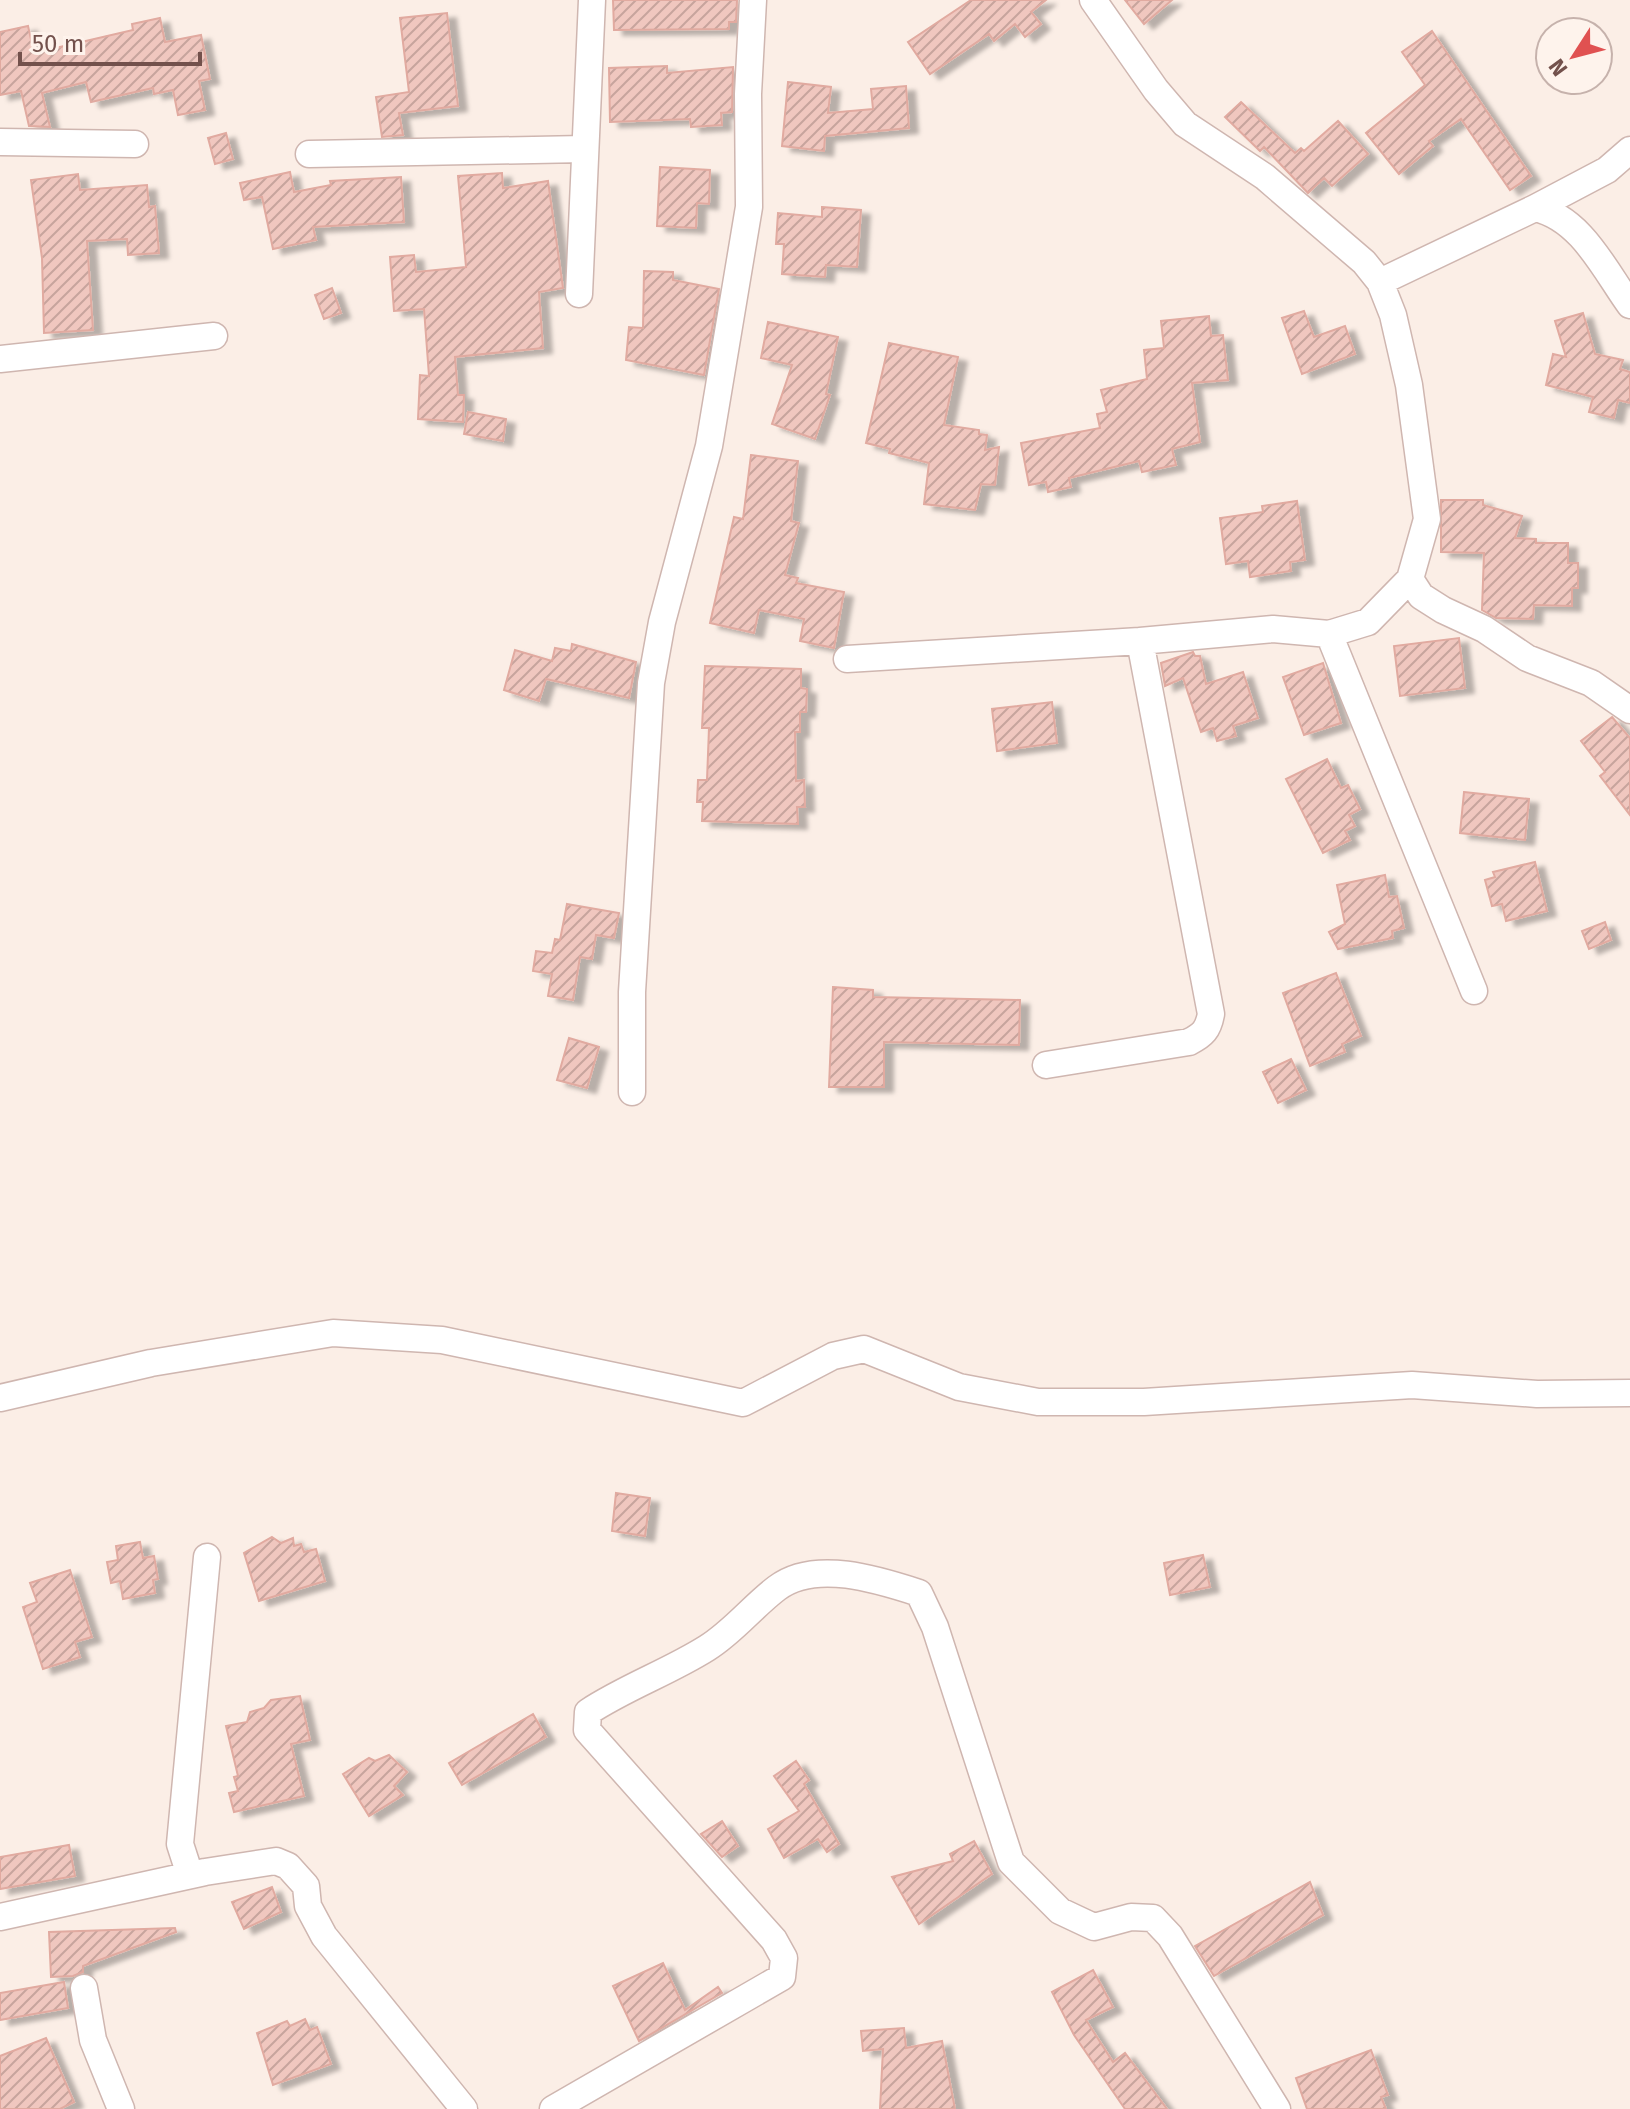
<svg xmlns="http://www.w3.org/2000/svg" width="1630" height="2109" viewBox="0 0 1630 2109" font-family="'Fira Sans',sans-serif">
	<defs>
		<pattern id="building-hatch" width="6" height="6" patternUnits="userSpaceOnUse" patternTransform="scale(2)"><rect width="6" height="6" fill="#f0c7bf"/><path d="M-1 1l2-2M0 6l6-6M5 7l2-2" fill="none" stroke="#c7a49d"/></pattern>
		<filter id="shadow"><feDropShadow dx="9" dy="5" stdDeviation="2" flood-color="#0004"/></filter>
	</defs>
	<rect width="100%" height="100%" fill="#fbeee6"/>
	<path fill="url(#building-hatch)" stroke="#e1aaa0" stroke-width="2" filter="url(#shadow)" d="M 613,0 L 737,0 L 736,22 L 729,22 L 729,29 L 614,30 Z
		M 971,0 L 1046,0 L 1031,12 L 1041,24 L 1025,37 L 1015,24 L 994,41 L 989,34 L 930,74 L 908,42 Z
		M 1125,0 L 1172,0 L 1144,24 Z
		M 447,13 L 458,106 L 399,113 L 403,135 L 382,137 L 376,97 L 409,92 L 400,18 Z
		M 160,18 L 165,42 L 201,35 L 210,79 L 199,81 L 205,110 L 178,115 L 173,90 L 154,94 L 153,88 L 91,102 L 86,82 L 42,93 L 50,127 L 29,126 L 21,91 L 0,95 L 0,32 L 28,26 L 34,53 L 133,30 L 132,24 Z
		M 1432,31 L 1531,176 L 1510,190 L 1461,119 L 1429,141 L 1433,146 L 1399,174 L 1366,133 L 1425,85 L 1402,52 Z
		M 667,66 L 667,73 L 733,67 L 732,112 L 721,113 L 722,125 L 691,127 L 690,119 L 610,122 L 609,68 Z
		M 788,82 L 831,87 L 828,113 L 873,109 L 871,89 L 906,86 L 909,128 L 825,136 L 824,151 L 782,146 Z
		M 1241,102 L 1295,153 L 1301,148 L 1304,151 L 1338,121 L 1368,154 L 1332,186 L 1324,178 L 1308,193 L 1264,147 L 1260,151 L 1225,117 Z
		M 226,133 L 233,159 L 215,164 L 208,138 Z
		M 660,167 L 710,170 L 709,204 L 697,203 L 696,228 L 657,226 Z
		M 290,172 L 294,192 L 331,185 L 330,181 L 401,177 L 404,222 L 313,227 L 316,240 L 273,249 L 262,197 L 244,200 L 240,183 Z
		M 502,173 L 503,188 L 548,181 L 563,288 L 539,292 L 543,348 L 455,357 L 458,395 L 464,395 L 463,422 L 418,419 L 420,375 L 429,376 L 424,309 L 394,311 L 390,257 L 414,255 L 416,272 L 466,267 L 458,176 Z
		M 78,174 L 80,190 L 147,185 L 149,207 L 155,206 L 159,253 L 128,255 L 127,239 L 87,241 L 93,330 L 44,333 L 42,258 L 31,180 Z
		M 822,207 L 861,210 L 857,267 L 826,265 L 825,277 L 782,274 L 784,244 L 776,244 L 778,213 L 822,217 Z
		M 644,271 L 673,272 L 673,280 L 719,289 L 704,375 L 626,360 L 629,327 L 643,328 Z
		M 332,288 L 341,313 L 324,319 L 315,295 Z
		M 1304,311 L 1314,337 L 1345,326 L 1355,354 L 1302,374 L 1282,318 Z
		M 1583,313 L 1595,354 L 1623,360 L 1620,369 L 1630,372 L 1630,403 L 1618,400 L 1614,418 L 1589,412 L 1593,397 L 1546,385 L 1553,354 L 1566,357 L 1555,321 Z
		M 1209,316 L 1211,336 L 1223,335 L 1228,380 L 1192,383 L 1200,442 L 1172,449 L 1176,465 L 1142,472 L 1139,461 L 1069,478 L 1071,487 L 1048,492 L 1046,482 L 1029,485 L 1021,443 L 1100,428 L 1097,414 L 1107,412 L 1101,390 L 1147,379 L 1144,350 L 1164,348 L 1161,321 Z
		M 768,322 L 838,337 L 826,394 L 830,395 L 815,439 L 772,424 L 792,365 L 761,358 Z
		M 889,343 L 958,357 L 944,425 L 979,430 L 979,434 L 987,435 L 985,450 L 999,447 L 995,485 L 981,484 L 975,510 L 924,504 L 929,463 L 889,453 L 890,449 L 866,443 Z
		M 468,412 L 506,419 L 503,441 L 464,434 Z
		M 751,455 L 798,461 L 791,521 L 799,523 L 785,575 L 798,578 L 796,583 L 844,592 L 834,648 L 800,641 L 804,619 L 759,610 L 754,633 L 710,623 L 734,517 L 743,519 Z
		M 1441,500 L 1483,500 L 1483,505 L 1522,516 L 1515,538 L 1536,539 L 1536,543 L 1568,543 L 1568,563 L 1578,563 L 1578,588 L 1572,588 L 1572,606 L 1534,605 L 1533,619 L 1496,618 L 1482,610 L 1484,553 L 1441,552 Z
		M 1297,501 L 1305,560 L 1290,562 L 1291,571 L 1250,577 L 1248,561 L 1226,564 L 1220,518 L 1263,512 L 1262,506 Z
		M 1459,638 L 1465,688 L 1400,696 L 1394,646 Z
		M 572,644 L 636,662 L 629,698 L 546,679 L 539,701 L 504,690 L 515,650 L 552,661 L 555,648 L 571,651 Z
		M 1193,652 L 1195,656 L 1200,656 L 1206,684 L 1243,672 L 1258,718 L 1233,726 L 1236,736 L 1217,741 L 1213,728 L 1201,732 L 1183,678 L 1165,686 L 1161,663 Z
		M 1323,663 L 1341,723 L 1304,735 L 1283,677 Z
		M 705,666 L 801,669 L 801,688 L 807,689 L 806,712 L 800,712 L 800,732 L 795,732 L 796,781 L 804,780 L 805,807 L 797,807 L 798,824 L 702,821 L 703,802 L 697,802 L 698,780 L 707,780 L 709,728 L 702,728 Z
		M 1052,702 L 1057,743 L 997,751 L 992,709 Z
		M 1612,717 L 1630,738 L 1630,815 L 1600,776 L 1605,772 L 1581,741 Z
		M 1327,759 L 1341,788 L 1348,785 L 1360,809 L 1349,815 L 1355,826 L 1345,831 L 1350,840 L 1323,853 L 1286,779 Z
		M 1464,792 L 1529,799 L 1525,840 L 1460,833 Z
		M 1535,862 L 1547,911 L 1506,921 L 1502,904 L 1492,906 L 1485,880 L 1495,877 L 1493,872 Z
		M 1385,875 L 1389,897 L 1397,896 L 1404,928 L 1392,931 L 1393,938 L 1338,949 L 1329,932 L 1345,924 L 1337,885 Z
		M 567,904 L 619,913 L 614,938 L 596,935 L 592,959 L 580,957 L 573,1000 L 548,996 L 552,974 L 533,971 L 536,951 L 552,953 L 555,939 L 560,940 Z
		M 1605,922 L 1611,940 L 1589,949 L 1582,931 Z
		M 1336,973 L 1361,1036 L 1342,1044 L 1345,1052 L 1310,1066 L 1283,993 Z
		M 833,987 L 873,990 L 873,997 L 1020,1000 L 1019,1045 L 884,1042 L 884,1087 L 829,1087 Z
		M 569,1038 L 599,1047 L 587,1088 L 557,1080 Z
		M 1291,1059 L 1306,1090 L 1278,1103 L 1263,1072 Z
		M 616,1493 L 650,1498 L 645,1536 L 612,1531 Z
		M 272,1537 L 281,1543 L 293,1538 L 294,1546 L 301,1544 L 304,1552 L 316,1549 L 325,1581 L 259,1601 L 244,1553 Z
		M 140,1542 L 143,1558 L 154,1556 L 158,1579 L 153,1580 L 155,1593 L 123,1599 L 120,1581 L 111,1583 L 107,1562 L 118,1560 L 116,1546 Z
		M 1203,1555 L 1210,1587 L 1170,1595 L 1164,1563 Z
		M 70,1570 L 92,1637 L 75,1642 L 80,1657 L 43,1669 L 23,1607 L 37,1602 L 30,1583 Z
		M 300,1696 L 310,1740 L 291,1744 L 304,1796 L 234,1812 L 229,1793 L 238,1791 L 234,1777 L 238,1776 L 226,1726 L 247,1722 L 250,1712 L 264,1708 L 271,1700 Z
		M 533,1714 L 546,1737 L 462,1785 L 449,1763 Z
		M 389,1755 L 407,1772 L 394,1786 L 403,1795 L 369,1816 L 343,1774 L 369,1758 L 375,1761 Z
		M 796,1761 L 809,1780 L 804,1784 L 839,1844 L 827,1852 L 818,1839 L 784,1858 L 768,1829 L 799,1811 L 774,1776 Z
		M 722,1821 L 738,1846 L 722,1857 L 701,1834 Z
		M 974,1841 L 992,1874 L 919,1924 L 892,1877 L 953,1861 L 950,1854 Z
		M 69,1845 L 75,1876 L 0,1889 L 0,1857 Z
		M 1310,1882 L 1323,1915 L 1214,1976 L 1195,1946 Z
		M 272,1887 L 281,1912 L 244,1929 L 232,1902 Z
		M 175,1928 L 176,1932 L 83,1966 L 83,1972 L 73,1976 L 51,1977 L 49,1932 Z
		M 663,1963 L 685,2010 L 718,1987 L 722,1993 L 639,2041 L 613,1986 Z
		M 1093,1970 L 1113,2007 L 1086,2020 L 1113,2062 L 1125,2053 L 1167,2109 L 1125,2109 L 1074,2035 L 1052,1992 Z
		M 64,1982 L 68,2008 L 0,2020 L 0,1993 Z
		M 305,2019 L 310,2030 L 317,2027 L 331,2064 L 273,2085 L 257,2033 L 287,2021 L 290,2026 Z
		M 904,2028 L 906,2048 L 942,2041 L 955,2109 L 880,2109 L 883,2049 L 863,2051 L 861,2031 Z
		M 46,2038 L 74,2102 L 60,2109 L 0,2109 L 0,2056 Z
		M 1371,2050 L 1388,2095 L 1381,2097 L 1386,2109 L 1307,2109 L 1296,2078 Z"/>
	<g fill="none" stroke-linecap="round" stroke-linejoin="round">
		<g stroke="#cfb6b0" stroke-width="29">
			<path id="street" d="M 0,142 L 135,144
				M 309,154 L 584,149
				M 1535,208 L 1607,170 L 1630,150
				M 1380,282 L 1535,208 C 1581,218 1604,269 1630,305
				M 579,294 L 592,0
				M 0,359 L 214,336
				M 1410,579 L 1421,596 L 1443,610 L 1484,629 L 1527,658 L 1591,683 L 1630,710
				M 1329,634 L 1474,991
				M 847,659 L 1140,641
				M 1046,1065 L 1189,1042 C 1203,1035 1208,1030 1211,1014 L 1140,641 L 1273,629 L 1329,634 L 1368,622 L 1410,579 L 1427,519 L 1409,385 L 1393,315 L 1380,282 L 1364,262 L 1265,177 L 1185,124 L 1156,90 L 1093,0
				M 632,1092 L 632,992 L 651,683 L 662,622 L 709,446 L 749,207 L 748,94 L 753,0
				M 0,1398 L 151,1363 L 333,1333 L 442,1340 L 743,1403 L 833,1356 L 864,1349 L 959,1387 L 1038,1402 L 1144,1402 L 1412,1385 L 1537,1394 L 1630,1393
				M 190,1875 L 180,1844 L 207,1557
				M 0,1917 L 205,1872 L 276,1861 L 288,1866 L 306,1886 L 308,1906 L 324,1936 L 464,2109
				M 84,1988 L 93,2040 L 121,2109
				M 553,2109 L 782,1977 L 784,1958 L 774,1940 L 587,1730 L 588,1712 C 626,1687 669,1672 707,1648 C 733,1632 753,1606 777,1588 C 815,1559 879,1580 919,1593 L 935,1627 L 1011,1862 L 1060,1911 L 1094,1927 L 1131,1917 L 1153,1918 L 1170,1936 L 1277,2109"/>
		</g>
		<use href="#street" stroke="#fff" stroke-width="26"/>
	</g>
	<g transform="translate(1574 56) rotate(234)"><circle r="38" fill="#fef3ec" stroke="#c6b2ac" stroke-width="2"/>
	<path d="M0-6L14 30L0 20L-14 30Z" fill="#e05151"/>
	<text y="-12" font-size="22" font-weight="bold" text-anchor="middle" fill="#73514c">N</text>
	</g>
	<path d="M20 52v12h180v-12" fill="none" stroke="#73514c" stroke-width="4"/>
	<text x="32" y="52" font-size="24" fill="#73514c" stroke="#fef3ec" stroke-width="6" paint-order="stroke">50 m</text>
</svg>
